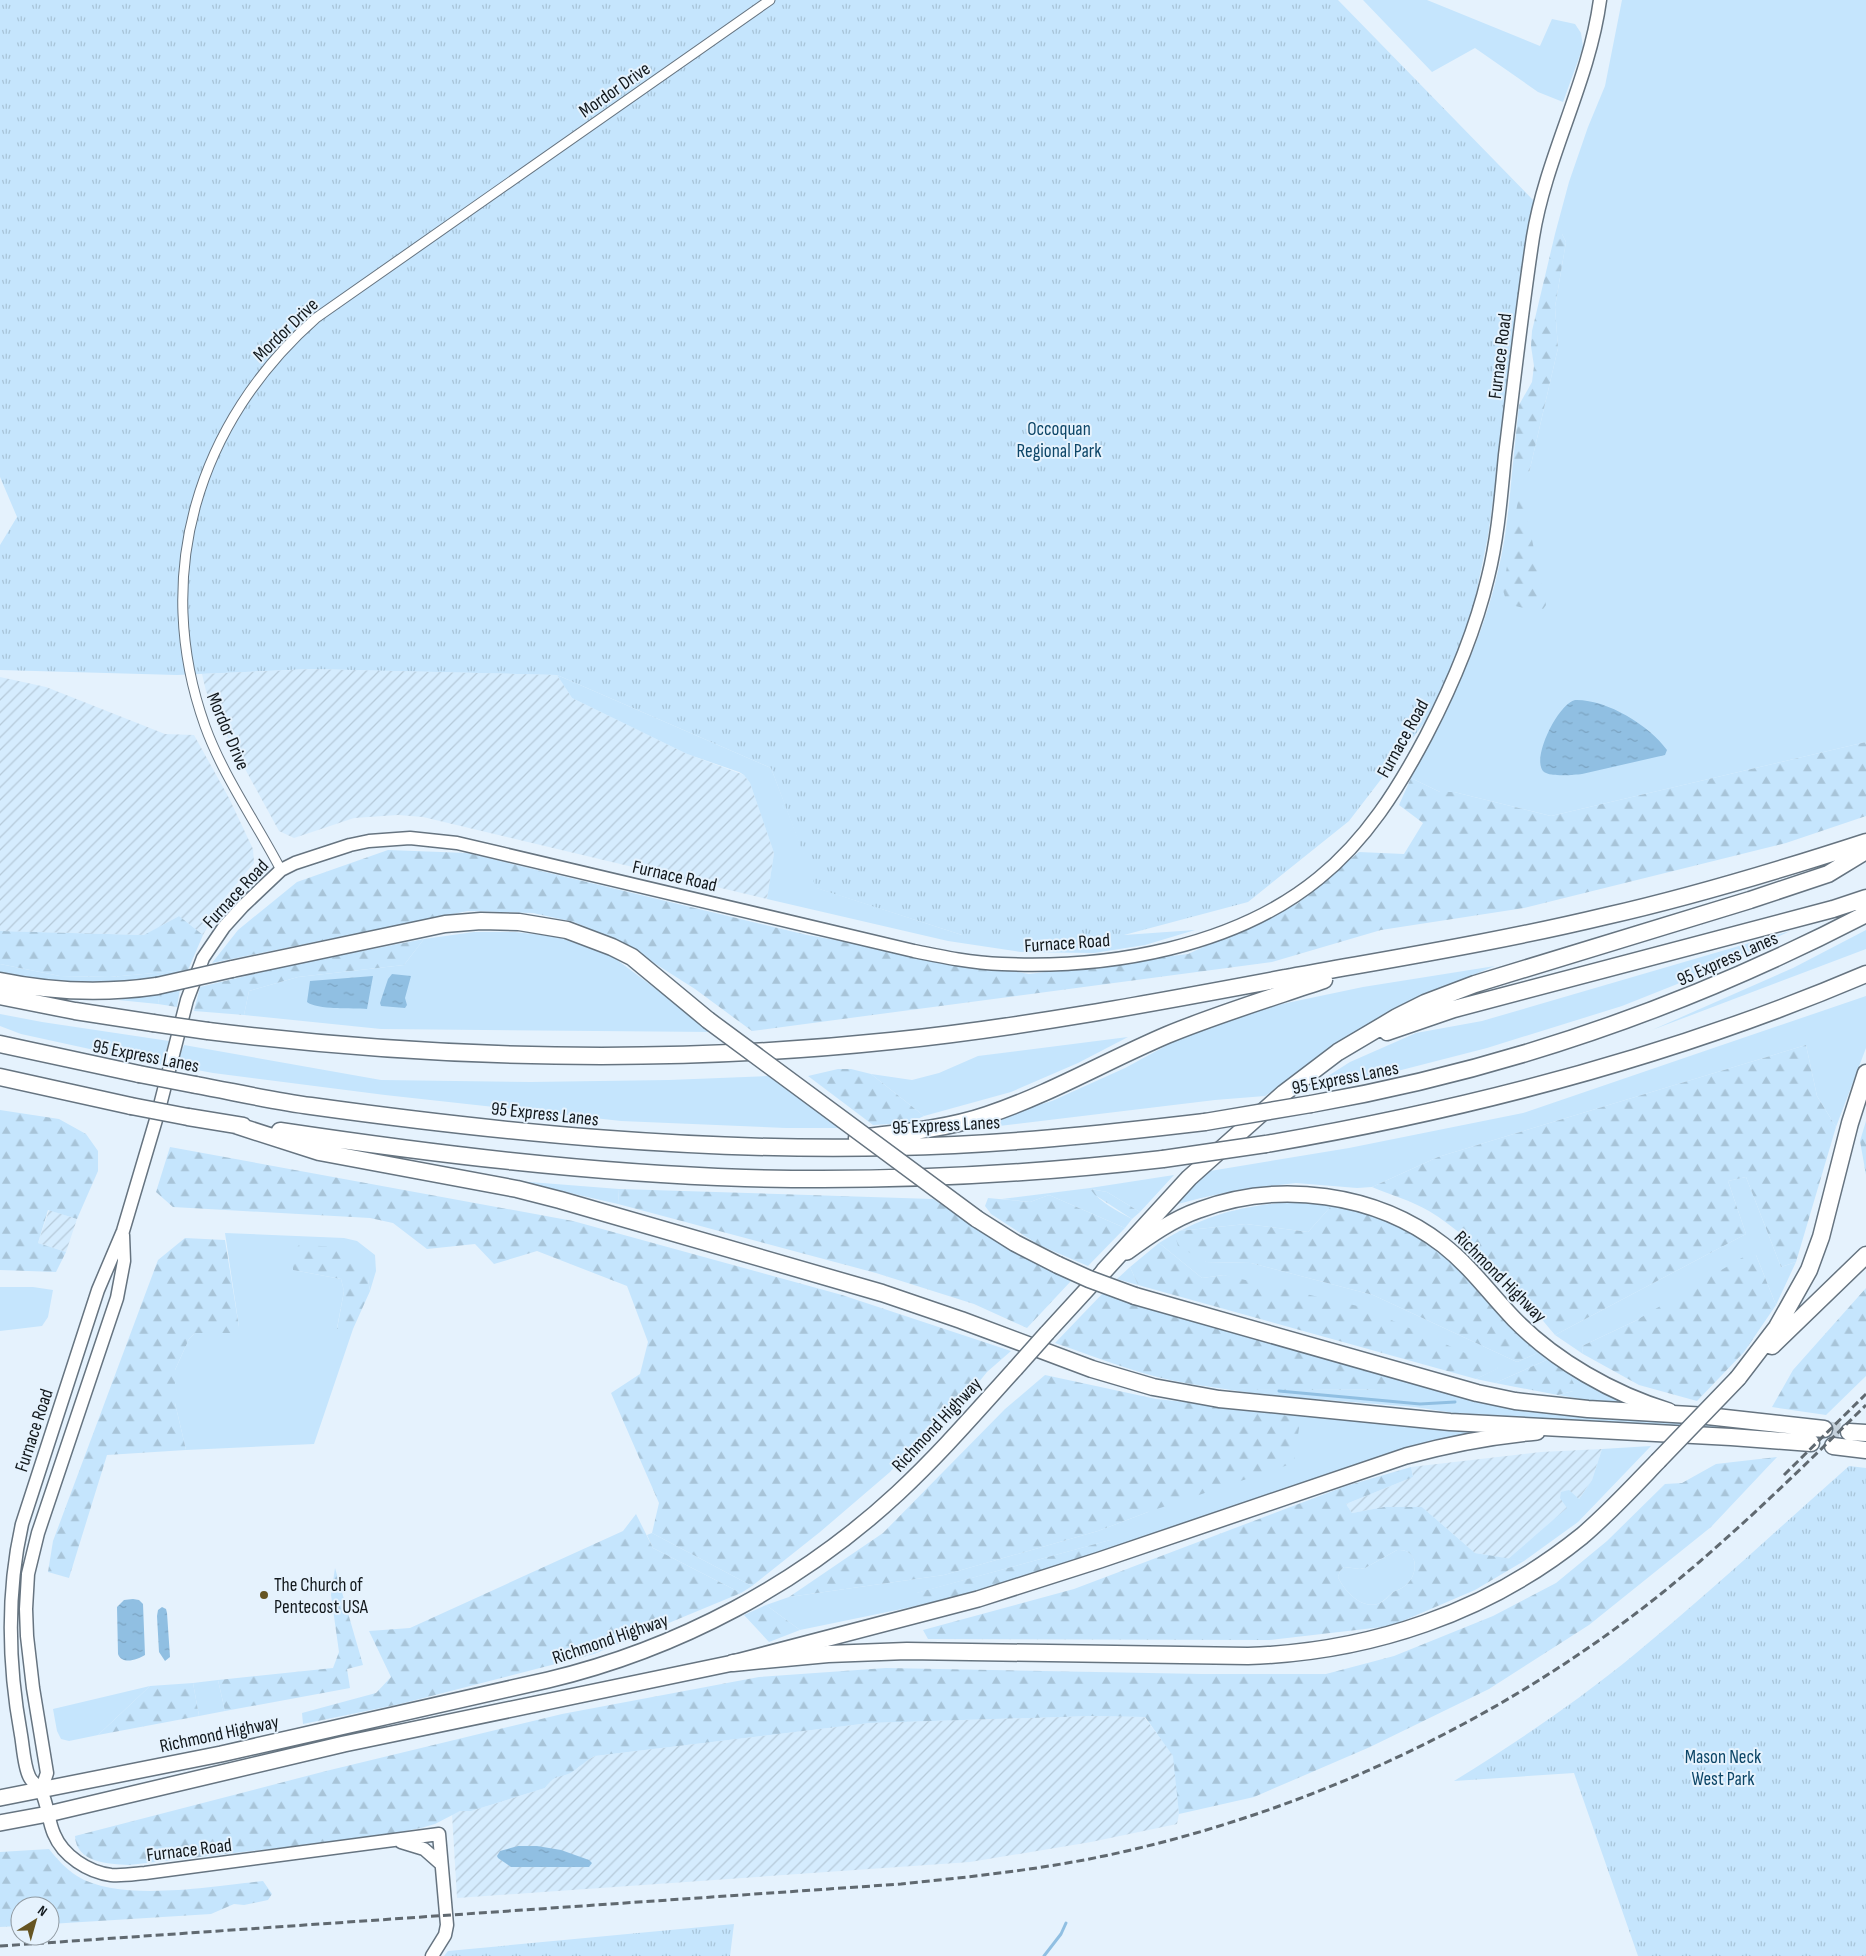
<svg xmlns="http://www.w3.org/2000/svg" width="1866" height="1956" viewBox="0 0 1866 1956" font-family="'Sofia Sans Condensed',sans-serif">
	<defs>
		<pattern id="industrial-furrows" width="10" height="10" patternUnits="userSpaceOnUse" patternTransform="scale(1.25)"><rect width="10" height="10" fill="#d5ecfe"/><path d="M-1 1l2-2M0 10L10 0M9 11l2-2" fill="none" stroke="#b6cad9"/></pattern>
		<pattern id="forest-firs" width="22" height="20" patternUnits="userSpaceOnUse" patternTransform="scale(1.25)"><rect width="22" height="20" fill="#c5e5fd"/><path d="M5 1l3.5 6h-7zM16 11l3.5 6h-7z" fill="#a8c4d8"/></pattern>
		<pattern id="park-tufts" width="24" height="20" patternUnits="userSpaceOnUse" patternTransform="scale(1.25)"><rect width="24" height="20" fill="#c5e5fd"/><path d="M3 7l-1-3M5 7V3M7 7l1-3M15 17l-1-3M17 17v-4M19 17l1-3" fill="none" stroke="#a8c4d8"/></pattern>
		<pattern id="water-ripples" width="26" height="14" patternUnits="userSpaceOnUse" patternTransform="scale(1.25)"><rect width="26" height="14" fill="#90bfe2"/><path d="M2 4q2-2 4 0t4 0M15 11q2-2 4 0t4 0" fill="none" stroke="#7ba3c1"/></pattern>
	</defs>
	<rect width="100%" height="100%" fill="#e5f2fd"/>
	<path fill="url(#industrial-furrows)" d="M 312,669 L 557,675 L 572,698 L 687,754 L 744,775 L 750,783 L 774,853 L 767,899 L 423,817 L 398,815 L 354,818 L 294,838 L 279,831 L 220,723 L 206,691 L 202,674 Z
		M 0,677 L 46,687 L 165,734 L 194,735 L 229,798 L 253,849 L 254,863 L 222,901 L 203,935 L 179,916 L 145,935 L 0,931 Z
		M 49,1210 L 77,1219 L 66,1252 L 38,1243 Z
		M 1602,1449 L 1592,1480 L 1579,1499 L 1508,1559 L 1475,1553 L 1422,1507 L 1384,1507 L 1352,1513 L 1346,1504 L 1413,1477 L 1411,1467 L 1541,1452 Z
		M 1092,1716 L 1144,1717 L 1174,1756 L 1179,1814 L 1177,1824 L 1091,1842 L 970,1862 L 457,1898 L 452,1814 L 460,1811 L 471,1811 L 545,1788 L 551,1780 L 578,1768 L 585,1761 L 595,1756 L 870,1723 Z"/>
	<path fill="#c5e5fd" d="M 1363,0 L 1427,0 L 1540,46 L 1552,19 L 1575,24 L 1581,33 L 1583,47 L 1563,102 L 1538,92 L 1475,48 L 1432,72 Z
		M 1622,0 L 1866,0 L 1866,742 L 1551,816 L 1454,792 L 1440,792 L 1411,778 C 1446,712 1482,644 1498,571 C 1506,539 1509,506 1512,473 L 1529,473 L 1558,348 L 1555,307 L 1566,242 L 1562,234 L 1555,234 L 1569,182 L 1588,127 L 1605,86 Z
		M 557,675 L 771,768 L 817,888 L 962,935 L 1124,935 L 1195,930 L 1145,945 L 1094,953 L 1021,952 L 948,941 L 767,899 L 774,853 L 750,783 L 744,775 L 739,772 L 687,754 L 572,698 Z
		M 1866,930 L 1866,949 L 1652,1030 L 1793,968 Z
		M 1790,931 L 1700,975 L 1622,1006 L 1487,1048 L 1378,1076 L 1306,1090 L 1350,1062 L 1416,1033 L 1482,1021 Z
		M 474,932 L 515,932 L 558,937 L 613,957 L 714,1032 L 381,1029 L 244,1015 L 249,991 L 298,977 L 404,965 L 424,939 Z
		M 0,964 L 60,976 L 110,977 L 188,970 C 165,975 143,982 119,983 C 79,986 39,980 0,973 Z
		M 1495,966 L 1415,999 L 1364,1028 L 1265,1096 L 1215,1100 L 941,1133 L 1052,1101 L 1125,1068 L 1173,1042 L 1224,1021 L 1282,1004 L 1363,987 Z
		M 160,992 L 158,1004 L 118,1000 Z
		M 1866,996 L 1866,1048 L 1836,1127 L 1817,1096 L 1806,1045 L 1438,1157 L 1372,1187 L 1357,1188 L 1296,1183 L 1243,1189 L 1201,1198 L 1174,1205 L 1204,1172 L 1349,1148 L 1523,1113 Z
		M 0,1014 L 42,1022 L 169,1041 L 163,1065 L 21,1034 L 0,1026 Z
		M 1128,1037 L 1078,1063 L 1011,1092 L 924,1116 L 871,1074 L 912,1080 L 939,1073 L 978,1056 Z
		M 184,1045 L 381,1080 L 531,1082 L 669,1080 L 768,1076 L 847,1128 L 786,1128 L 621,1121 L 385,1095 L 213,1073 L 176,1066 Z
		M 1174,1175 L 1140,1212 L 1107,1192 L 1091,1189 C 1100,1203 1118,1211 1132,1219 L 1125,1228 L 1049,1195 L 1030,1202 L 1002,1199 L 1090,1188 Z
		M 1746,1177 L 1781,1267 L 1796,1262 L 1776,1305 L 1756,1255 L 1635,1321 L 1582,1346 L 1583,1354 L 1555,1335 L 1746,1234 L 1728,1181 Z
		M 517,1181 L 619,1189 L 618,1204 Z
		M 1299,1201 L 1333,1204 L 1308,1232 L 1246,1224 L 1179,1231 L 1206,1262 L 1251,1263 L 1373,1295 L 1517,1362 L 1542,1351 L 1641,1406 L 1611,1404 L 1558,1395 L 1573,1391 L 1551,1358 L 1495,1383 L 1476,1379 L 1498,1368 L 1224,1275 L 1202,1278 L 1159,1243 C 1208,1213 1242,1206 1299,1201 Z
		M 225,1233 L 344,1238 L 357,1241 L 375,1255 L 376,1271 L 370,1291 L 368,1279 L 293,1270 L 341,1279 L 344,1291 L 337,1328 L 353,1329 L 314,1444 L 186,1450 L 175,1403 L 175,1370 L 189,1339 L 195,1333 L 239,1327 Z
		M 1130,1267 L 1138,1285 L 1117,1279 Z
		M 0,1287 L 33,1287 L 53,1290 L 48,1317 L 42,1326 L 0,1331 Z
		M 1392,1376 L 1452,1394 L 1475,1399 L 1817,1435 L 1454,1413 L 1415,1407 L 1264,1395 L 1192,1384 L 1251,1389 L 1378,1390 Z
		M 1273,1411 L 1406,1426 L 1509,1430 L 1444,1439 L 1394,1453 L 1301,1483 L 1199,1521 L 1110,1548 L 1113,1544 L 1110,1540 L 1103,1542 L 917,1593 L 915,1598 L 921,1605 L 800,1630 L 766,1605 L 789,1597 L 944,1575 L 1098,1531 L 1148,1512 Z
		M 1651,1446 L 1578,1522 L 1524,1561 L 1508,1559 L 1567,1508 L 1560,1498 L 1561,1492 L 1569,1490 L 1579,1499 L 1592,1480 L 1602,1449 Z
		M 652,1533 L 752,1586 L 741,1593 L 653,1548 L 647,1535 Z
		M 1397,1550 C 1419,1548 1419,1574 1406,1585 C 1402,1589 1396,1590 1392,1593 C 1388,1596 1384,1601 1380,1603 C 1363,1611 1344,1591 1338,1577 L 1340,1571 L 1344,1567 L 1360,1569 L 1365,1568 Z
		M 218,1680 L 225,1711 L 199,1716 L 193,1683 Z
		M 150,1686 L 98,1735 L 69,1741 L 61,1739 L 57,1731 L 53,1709 Z"/>
	<path fill="url(#forest-firs)" fill-rule="evenodd" d="M 1555,234 L 1562,234 L 1566,242 L 1555,307 L 1558,348 L 1529,473 L 1512,473 L 1519,405 L 1532,382 L 1534,366 L 1531,346 L 1532,331 Z
		M 1519,494 L 1523,498 L 1546,605 L 1541,612 L 1507,604 L 1503,590 Z
		M 1866,742 L 1866,816 L 1786,843 L 1524,908 L 1381,930 L 1272,962 L 752,1031 L 695,989 L 621,942 L 574,922 L 533,913 L 468,911 L 212,963 L 238,930 L 297,882 L 388,850 L 467,853 L 807,935 L 1029,974 L 1188,954 L 1297,904 L 1359,852 L 1404,854 L 1423,823 L 1399,805 L 1411,778 L 1440,792 L 1454,792 L 1551,816 Z
		M 179,916 L 203,935 L 188,970 L 110,977 L 60,976 L 0,964 L 0,931 L 144,935 Z
		M 424,939 L 404,965 L 298,977 L 249,991 L 244,1015 L 194,1011 L 200,987 L 295,964 Z
		M 180,989 L 177,1007 L 158,1004 L 160,992 Z
		M 1806,1045 L 1817,1096 L 1836,1127 L 1796,1262 L 1781,1267 L 1746,1177 L 1728,1181 L 1746,1234 L 1555,1335 C 1520,1293 1477,1240 1429,1211 C 1412,1201 1391,1195 1372,1187 L 1438,1157 Z
		M 838,1069 L 851,1069 L 871,1074 L 924,1116 L 909,1123 L 873,1125 L 808,1076 Z
		M 0,1110 L 59,1119 L 86,1134 L 98,1151 L 98,1171 L 77,1219 L 48,1210 L 38,1243 L 66,1252 L 56,1272 L 0,1270 Z
		M 1866,1121 L 1866,1175 L 1860,1141 Z
		M 170,1147 L 573,1221 L 842,1295 L 1011,1351 L 987,1372 L 970,1393 L 920,1437 L 890,1472 L 820,1532 L 752,1586 L 652,1533 L 659,1503 L 611,1393 L 640,1374 L 648,1342 L 627,1286 L 537,1251 L 494,1264 L 475,1244 L 427,1249 L 393,1223 L 370,1218 L 173,1207 L 156,1192 Z
		M 619,1189 L 933,1199 L 988,1234 L 1071,1281 L 1027,1328 L 974,1304 L 876,1273 L 618,1204 Z
		M 1090,1189 L 1107,1192 L 1140,1212 L 1132,1219 L 1095,1195 Z
		M 1049,1195 L 1125,1228 L 1088,1266 L 1039,1245 L 991,1214 L 985,1206 L 988,1198 L 1030,1202 Z
		M 1333,1204 L 1370,1213 L 1406,1228 L 1435,1246 L 1516,1329 L 1542,1351 L 1517,1362 L 1373,1295 L 1251,1263 L 1206,1262 L 1178,1246 L 1176,1239 L 1179,1231 L 1246,1224 L 1308,1232 Z
		M 185,1238 L 225,1240 L 239,1327 L 234,1333 L 195,1333 L 189,1339 L 175,1370 L 175,1403 L 186,1450 L 107,1455 L 69,1578 L 48,1572 L 53,1541 L 158,1260 Z
		M 1159,1243 L 1202,1278 L 1224,1275 L 1362,1307 L 1499,1368 L 1476,1379 L 1138,1285 L 1130,1267 Z
		M 299,1245 L 343,1247 L 352,1253 L 368,1279 L 370,1291 L 353,1329 L 337,1329 L 344,1291 L 341,1279 L 293,1270 L 292,1253 Z
		M 1756,1255 L 1776,1305 L 1744,1352 L 1697,1401 L 1639,1385 L 1583,1354 L 1582,1346 L 1635,1321 L 1745,1256 Z
		M 1866,1288 L 1866,1376 L 1826,1415 L 1772,1407 L 1793,1370 Z
		M 1103,1293 L 1392,1376 L 1399,1384 L 1396,1387 L 1378,1390 C 1316,1389 1252,1393 1191,1384 C 1145,1377 1099,1358 1055,1343 Z
		M 1551,1358 L 1570,1376 L 1575,1386 L 1573,1391 L 1558,1395 L 1495,1383 Z
		M 1045,1375 L 1156,1399 L 1273,1411 L 1300,1421 L 1294,1463 L 1148,1512 L 1098,1531 L 944,1575 L 789,1597 L 883,1533 L 1005,1409 Z
		M 1777,1457 L 1711,1527 L 1589,1625 L 1489,1689 L 1370,1747 L 1254,1797 L 1179,1814 L 1173,1756 L 1145,1717 L 1092,1716 L 870,1723 L 595,1756 C 586,1760 580,1767 572,1772 C 559,1779 556,1773 545,1788 L 471,1811 L 460,1811 L 435,1824 L 421,1828 L 367,1838 L 129,1865 C 109,1864 76,1863 75,1836 L 326,1771 L 562,1714 L 759,1677 L 886,1668 L 1202,1674 L 1326,1674 L 1394,1656 L 1493,1616 L 1556,1583 L 1607,1541 L 1665,1484 L 1682,1483 L 1716,1464 Z
		M 1411,1467 L 1413,1477 L 1346,1504 L 1352,1513 L 1384,1507 L 1422,1507 L 1475,1553 L 1524,1561 L 1475,1590 L 1391,1626 L 1269,1640 L 928,1639 L 923,1630 L 1074,1589 L 1346,1486 ZM 1397,1550 C 1419,1548 1419,1574 1406,1585 C 1402,1589 1396,1590 1392,1593 C 1388,1596 1385,1601 1380,1603 C 1363,1611 1344,1591 1338,1577 L 1340,1571 L 1344,1567 L 1360,1569 L 1365,1568 Z
		M 636,1514 L 653,1548 L 741,1593 L 594,1654 L 400,1704 L 303,1724 L 302,1713 L 376,1693 L 391,1677 L 369,1631 L 410,1628 L 623,1531 Z
		M 1110,1540 L 1114,1544 L 1110,1548 L 997,1586 L 921,1605 L 914,1598 L 916,1593 Z
		M 335,1568 L 363,1665 L 347,1669 L 350,1688 L 225,1711 L 218,1680 L 333,1668 L 339,1652 L 331,1595 Z
		M 766,1605 L 800,1630 L 769,1642 L 744,1615 Z
		M 193,1683 L 199,1716 L 98,1735 L 150,1686 Z
		M 49,1849 C 57,1859 66,1869 77,1876 C 120,1903 214,1886 263,1881 L 272,1894 L 268,1900 L 244,1905 L 234,1904 L 211,1914 L 50,1924 L 50,1906 L 20,1906 L 20,1926 L 0,1927 L 0,1852 Z"/>
	<path fill="url(#park-tufts)" d="M 0,0 L 1338,0 L 1535,202 L 1488,536 L 1474,604 L 1463,640 L 1435,709 L 1349,821 L 1248,902 L 1124,935 L 962,935 L 816,888 L 771,768 L 557,675 L 312,669 L 177,675 L 0,670 L 0,545 L 17,517 L 0,477 Z
		M 1849,1466 L 1866,1468 L 1866,1956 L 1638,1956 L 1574,1773 L 1454,1781 C 1517,1742 1578,1701 1635,1654 C 1708,1594 1778,1529 1849,1466 Z
		M 734,1924 L 730,1956 L 444,1956 L 448,1951 Z"/>
	<path fill="url(#water-ripples)" d="M 1575,700 C 1606,699 1649,725 1667,750 L 1665,755 L 1582,774 C 1574,775 1551,777 1544,772 C 1530,760 1558,704 1575,700 Z
		M 392,974 L 411,976 L 405,998 L 407,1005 L 405,1008 L 381,1006 L 380,1003 L 388,979 Z
		M 373,976 L 367,1009 C 353,1008 317,1010 307,1002 L 310,981 Z
		M 133,1599 L 139,1600 L 143,1604 L 145,1655 C 137,1660 122,1665 118,1654 L 117,1607 L 124,1600 Z
		M 162,1607 L 166,1609 L 167,1613 L 170,1657 L 165,1661 L 159,1652 L 157,1616 L 158,1610 Z
		M 518,1846 L 537,1846 L 561,1850 L 589,1860 L 592,1863 L 589,1867 L 511,1867 L 498,1858 L 497,1856 L 500,1851 Z"/>
	<g fill="none" stroke-linecap="round" stroke-linejoin="round">
		<path stroke="#90bfe2" stroke-width="3" d="M 1279,1391 L 1420,1404 L 1455,1402
			M 1044,1956 L 1061,1934 L 1066,1923"/>
		<path stroke="#c5d1db" stroke-width="16" stroke-dasharray="16 8" stroke-linecap="butt" d="M 1824,1429 L 1849,1432"/>
		<g stroke="#667480" stroke-width="11">
			<path id="street" d="M 281,870 C 256,822 223,776 205,726 C 151,575 198,422 316,318 L 770,0"/>
		</g>
		<g stroke="#667480" stroke-width="15">
			<path id="secondary" d="M 41,1791 L 47,1773 L 33,1688 L 27,1636 L 26,1609 L 28,1574 L 38,1533 L 117,1298 L 124,1261 L 123,1235
				M 401,1842 L 424,1849 L 441,1864
				M 432,1956 L 445,1935 L 447,1925 L 439,1834 L 145,1873 C 134,1874 122,1876 111,1875 C 88,1872 63,1856 54,1834 C 48,1821 48,1804 41,1791 C 38,1785 31,1782 29,1776 C 24,1766 23,1746 21,1735 C 8,1664 6,1595 22,1524 L 98,1290 L 123,1231 L 158,1113 L 187,1000 L 203,958 L 224,927 L 243,906 L 281,870 L 295,863 L 350,845 L 369,841 L 410,838 L 457,843 L 914,951 C 943,957 972,963 1002,964 C 1109,969 1235,947 1319,878 C 1366,840 1398,789 1426,736 C 1452,686 1475,632 1488,577 C 1498,537 1501,496 1505,455 C 1514,382 1522,309 1533,237 C 1546,156 1589,82 1600,0"/>
		</g>
		<g stroke="#667480" stroke-width="18">
			<path id="primary" d="M 1127,1252 C 1149,1236 1173,1219 1199,1210 C 1279,1180 1376,1193 1443,1245 C 1471,1267 1490,1294 1514,1319 C 1555,1361 1613,1394 1669,1411
				M 1047,1333 L 1102,1273
				M 0,1798 L 221,1754 L 548,1680 C 678,1649 800,1584 898,1493 C 940,1454 977,1411 1015,1369
				M 0,1823 L 48,1814 L 344,1744 L 733,1663 L 978,1599 L 1100,1560 L 1406,1456 C 1450,1444 1493,1436 1537,1432"/>
		</g>
		<g stroke="#667480" stroke-width="19">
			<path id="highway" d="M 232,969 L 445,924 L 481,921 L 519,922 L 567,930 L 612,947 L 632,957 L 708,1020
				M 0,981 C 53,992 103,994 157,986
				M 0,996 L 75,1011 L 153,1023
				M 208,1031 C 435,1059 664,1065 891,1041 C 1026,1027 1158,1002 1291,977 C 1396,958 1502,941 1606,916 C 1694,896 1780,870 1866,842
				M 1387,1032 L 1454,1009 L 1833,909 L 1866,898
				M 0,1044 L 139,1074
				M 0,1077 L 131,1106
				M 196,1085 C 234,1092 273,1101 311,1106 C 505,1133 700,1152 896,1147 C 999,1145 1103,1134 1205,1122
				M 1311,1104 C 1506,1070 1691,1005 1866,914
				M 188,1117 L 243,1126
				M 232,1124 L 319,1152 L 517,1189 L 560,1200 L 882,1293 L 961,1320 L 1092,1369 L 1153,1387 L 1219,1399 L 1450,1422 L 1731,1437 L 1811,1443
				M 280,1131 C 434,1154 589,1173 745,1178 C 884,1182 1024,1175 1163,1159
				M 857,1138 C 900,1133 946,1129 987,1115 C 1050,1094 1106,1061 1167,1035 C 1218,1014 1271,998 1324,980
				M 1266,1144 C 1471,1109 1674,1056 1866,974
				M 977,1219 L 1015,1243 L 1058,1265
				M 1104,1271 L 1189,1178 L 1284,1093 L 1338,1052 L 1397,1017 L 1425,1003 L 1475,984 L 1750,900 L 1828,874 L 1866,851
				M 1135,1296 L 1477,1393 L 1515,1401 L 1588,1409 L 1707,1416 L 1824,1429
				M 1772,1346 L 1866,1255
				M 1738,1378 L 1777,1327 L 1809,1270 L 1821,1237 L 1850,1123 L 1866,1073
				M 1849,1432 L 1866,1433
				M 1833,1446 L 1866,1450
				M 733,1663 L 828,1654 L 907,1651 L 1248,1656 C 1370,1652 1487,1613 1582,1536 C 1609,1513 1633,1487 1658,1461"/>
		</g>
		<use href="#street" stroke="#fff" stroke-width="9"/>
		<use href="#secondary" stroke="#fff" stroke-width="12"/>
		<use href="#primary" stroke="#fff" stroke-width="15"/>
		<use href="#highway" stroke="#fff" stroke-width="16"/>
		<path stroke="#606970" stroke-width="3" stroke-dasharray="8 4" stroke-linecap="butt" d="M 1784,1475 L 1866,1394
			M 0,1946 L 901,1884 C 969,1877 1037,1870 1104,1856 C 1306,1813 1501,1722 1662,1593 C 1734,1535 1800,1470 1866,1405"/>
		<g stroke="#667480" stroke-width="18" stroke-linecap="butt">
			<path id="primary-bridge" d="M 1015,1369 L 1047,1333"/>
		</g>
		<g stroke="#667480" stroke-width="19" stroke-linecap="butt">
			<path id="highway-bridge" d="M 157,986 L 232,969
				M 708,1020 L 977,1219
				M 153,1023 L 208,1031
				M 139,1074 L 196,1085
				M 131,1106 L 188,1117
				M 1205,1122 L 1311,1104
				M 1163,1159 L 1266,1144
				M 1058,1265 L 1089,1279 L 1135,1296
				M 1658,1461 L 1738,1378"/>
		</g>
		<use href="#primary-bridge" stroke="#fff" stroke-width="15"/>
		<use href="#highway-bridge" stroke="#fff" stroke-width="16"/>
	</g>
	<circle fill="#655422" stroke="#e5f2fd" stroke-width="2" cx="264" cy="1595" r="5"/>
	<g text-anchor="middle" stroke-width="4" stroke-linejoin="round" paint-order="stroke">
		<g font-size="19" fill="#12181c" stroke="#e5f2fd">
			<text transform="translate(614 89) rotate(-35)" y="7">Mordor Drive</text>
			<text transform="translate(285 329) rotate(-44)" y="7">Mordor Drive</text>
			<text transform="translate(1499 356) rotate(-83)" y="7">Furnace Road</text>
			<text transform="translate(229 731) rotate(67)" y="7">Mordor Drive</text>
			<text transform="translate(1402 738) rotate(-61)" y="7">Furnace Road</text>
			<text transform="translate(675 875) rotate(13)" y="7">Furnace Road</text>
			<text transform="translate(235 893) rotate(-47)" y="7">Furnace Road</text>
			<text transform="translate(1067 942) rotate(-4)" y="7">Furnace Road</text>
			<text transform="translate(1727 958) rotate(-24)" y="7">95 Express Lanes</text>
			<text transform="translate(146 1055) rotate(11)" y="7">95 Express Lanes</text>
			<text transform="translate(1345 1077) rotate(-11)" y="7">95 Express Lanes</text>
			<text transform="translate(545 1113) rotate(6)" y="7">95 Express Lanes</text>
			<text transform="translate(946 1124) rotate(-3)" y="7">95 Express Lanes</text>
			<text transform="translate(1501 1276) rotate(45)" y="7">Richmond Highway</text>
			<text transform="translate(936 1424) rotate(-47)" y="7">Richmond Highway</text>
			<text transform="translate(33 1430) rotate(-72)" y="7">Furnace Road</text>
			<text transform="translate(610 1638) rotate(-19)" y="7">Richmond Highway</text>
			<text transform="translate(219 1733) rotate(-12)" y="7">Richmond Highway</text>
			<text transform="translate(189 1849) rotate(-7)" y="7">Furnace Road</text>
		</g>
		<g font-size="19" fill="#0d4668" stroke="#e5f2fd">
			<text x="1059" y="435">Occoquan<tspan x="1059" dy="22">Regional Park</tspan></text>
			<text x="1723" y="1763">Mason Neck<tspan x="1723" dy="22">West Park</tspan></text>
		</g>
		<g font-size="19" fill="#12181c" stroke="#e5f2fd" text-anchor="start">
			<text x="274" y="1591">The Church of<tspan x="274" dy="22">Pentecost USA</tspan></text>
		</g>
	</g>
	<g transform="translate(35 1921) rotate(37)"><circle r="24" fill="#e5f2fd" stroke="#919ba3"/>
	<path d="M0-4L9 19L0 12L-9 19Z" fill="#655422"/>
	<text y="-8" font-size="14" font-weight="bold" text-anchor="middle" fill="#12181c">N</text>
	</g>
</svg>
